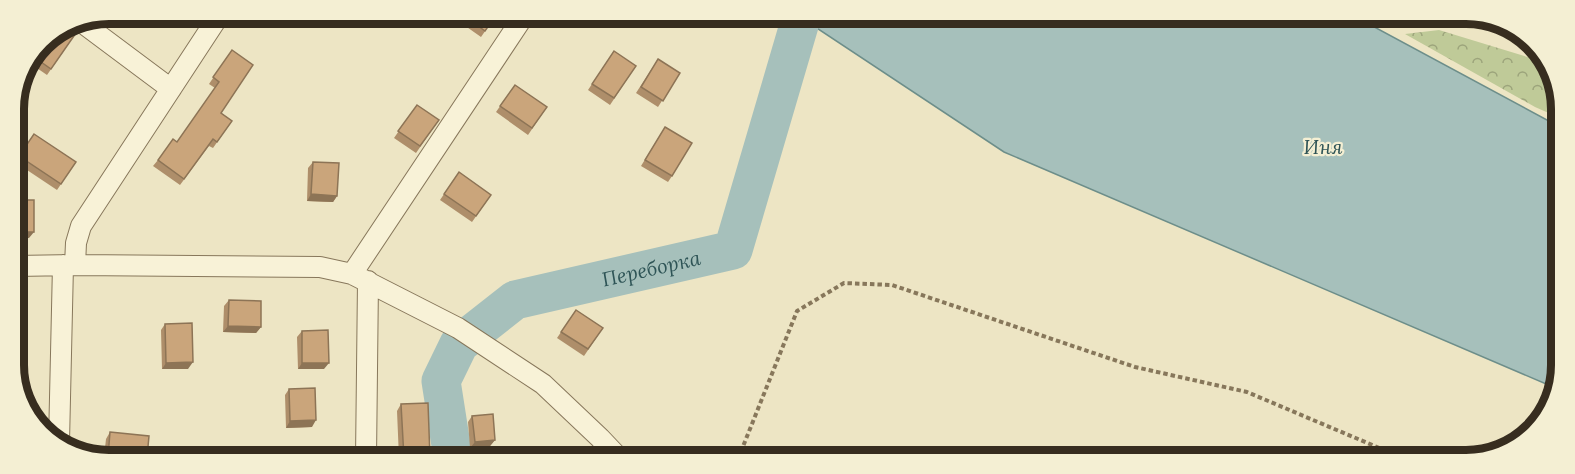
<svg xmlns="http://www.w3.org/2000/svg" width="1575" height="474" viewBox="0 0 1575 474" font-family="Lora,serif">
	<defs>
		<pattern id="forest-crowns" width="20" height="18" patternUnits="userSpaceOnUse" patternTransform="scale(1.5)"><rect width="20" height="18" fill="#bfca98"/><path d="M2 6a3 3 0 1 1 6 0M12 15a3 3 0 1 1 6 0" fill="none" stroke="#9ca47b"/></pattern>
	</defs>
	<rect width="100%" height="100%" fill="#ede5c4"/>
	<path fill="url(#forest-crowns)" d="M 1439,30 L 1544,62 L 1560,91 L 1560,118 L 1535,107 L 1405,34 Z"/>
	<path fill="#a6c0bb" stroke="#6d8e8a" stroke-width="1.5" d="M 797,15 L 1354,16 L 1560,127 L 1558,389 L 1004,152 Z"/>
	<g fill="none" stroke-linecap="round" stroke-linejoin="round">
		<path stroke="#a6c0bb" stroke-width="39" id="s1" d="M 453,458 L 441,381 L 459,344 L 515,300 L 733,250 L 802,15"/>
		<g stroke="#87775b" stroke-width="22">
			<path id="minor" d="M 84,24 L 171,89
				M 75,265 L 76,243 L 81,226 L 220,14
				M 15,266 L 75,265 L 320,267 L 352,274 L 458,328 L 543,384 L 600,438 L 619,458
				M 352,274 L 525,14
				M 59,442 L 63,265
				M 366,458 L 368,281"/>
		</g>
		<path stroke="#87775b" stroke-width="4" stroke-dasharray="4.5 3" stroke-linecap="butt" d="M 1469,17 L 1509,27
			M 738,459 L 797,311 L 844,283 L 892,285 L 1135,367 L 1247,392 L 1391,453 L 1415,460"/>
		<use href="#minor" stroke="#f8f2d7" stroke-width="20"/>
	</g>
	<path fill="#ae8e6a" d="M 290,14 L 309,14 L 303,23 Z
		M 457,14 L 497,14 L 481,37 L 454,18 Z
		M 76,33 L 47,75 L 31,64 L 42,41 Z
		M 232,50 L 221,113 L 232,121 L 213,148 L 209,146 L 180,185 L 153,166 L 158,160 L 177,142 L 215,88 L 209,84 Z
		M 614,51 L 636,66 L 610,105 L 588,90 Z
		M 658,59 L 680,73 L 658,107 L 636,93 Z
		M 515,85 L 547,107 L 528,135 L 496,112 Z
		M 417,105 L 439,120 L 416,153 L 394,138 Z
		M 665,127 L 672,176 L 668,182 L 641,166 Z
		M 34,134 L 76,162 L 57,190 L 15,162 Z
		M 313,162 L 337,196 L 333,202 L 307,201 L 308,168 Z
		M 459,172 L 491,195 L 472,222 L 440,200 Z
		M 229,300 L 261,327 L 256,333 L 223,332 L 224,306 Z
		M 576,310 L 603,328 L 584,356 L 557,338 Z
		M 165,324 L 188,369 L 162,369 L 161,330 Z
		M 302,331 L 324,369 L 298,369 L 297,337 Z
		M 289,389 L 312,427 L 286,428 L 285,395 Z
		M 401,404 L 430,458 L 399,458 L 397,411 Z
		M 472,416 L 495,440 L 490,446 L 470,448 L 468,422 Z
		M 110,432 L 147,457 L 104,457 L 106,439 Z"/>
	<path fill="#8d7456" d="M 311,194 L 337,196 L 333,202 L 307,201 Z
		M 14,232 L 34,232 L 29,238 L 15,239 Z
		M 228,326 L 261,327 L 256,333 L 223,332 Z
		M 193,362 L 188,369 L 162,369 L 166,363 Z
		M 302,363 L 329,363 L 324,369 L 298,369 Z
		M 316,420 L 312,427 L 286,428 L 290,421 Z
		M 495,440 L 490,446 L 470,448 L 475,442 Z"/>
	<path fill="#caa57b" stroke="#8d7456" stroke-width="1.5" d="M 462,14 L 497,14 L 485,31 Z
		M 70,30 L 76,33 L 51,69 L 34,57 L 42,41 Z
		M 232,50 L 253,65 L 221,113 L 232,121 L 217,142 L 213,139 L 184,179 L 158,160 L 173,139 L 177,142 L 219,82 L 213,77 Z
		M 614,51 L 636,66 L 614,98 L 592,84 Z
		M 658,59 L 680,73 L 663,101 L 641,87 Z
		M 515,85 L 547,107 L 532,128 L 500,106 Z
		M 417,105 L 439,120 L 420,146 L 398,131 Z
		M 665,127 L 692,143 L 672,176 L 645,160 Z
		M 34,134 L 76,162 L 61,184 L 19,156 Z
		M 313,162 L 339,163 L 337,196 L 311,194 Z
		M 459,172 L 491,195 L 476,216 L 444,194 Z
		M 14,200 L 34,200 L 34,232 L 14,232 Z
		M 229,300 L 261,301 L 261,327 L 228,326 Z
		M 576,310 L 603,328 L 588,349 L 561,332 Z
		M 192,323 L 193,362 L 166,363 L 165,324 Z
		M 328,330 L 329,363 L 302,363 L 302,331 Z
		M 315,388 L 316,420 L 290,421 L 289,389 Z
		M 428,403 L 430,458 L 404,458 L 401,404 Z
		M 493,414 L 495,440 L 475,442 L 472,416 Z
		M 110,432 L 149,436 L 147,457 L 108,457 Z"/>
	<g text-anchor="middle" stroke-width="4.5" stroke-linejoin="round" paint-order="stroke">
		<g font-size="20" font-style="italic" fill="#2e5456" stroke="#f4efd3">
			<text x="1323" y="154">Иня</text>
			<text dy="7" stroke="none"><textPath href="#s1" startOffset="330">Переборка</textPath></text>
		</g>
	</g>
	<path d="M0 0H1575V474H0ZM109 24H1466A85 85 0 0 1 1551 109V365A85 85 0 0 1 1466 450H109A85 85 0 0 1 24 365V109A85 85 0 0 1 109 24Z" fill="#f4efd3" fill-rule="evenodd"/>
	<path fill="none" stroke="#372d1f" stroke-width="8" d="M109 24H1466A85 85 0 0 1 1551 109V365A85 85 0 0 1 1466 450H109A85 85 0 0 1 24 365V109A85 85 0 0 1 109 24Z"/>
</svg>
